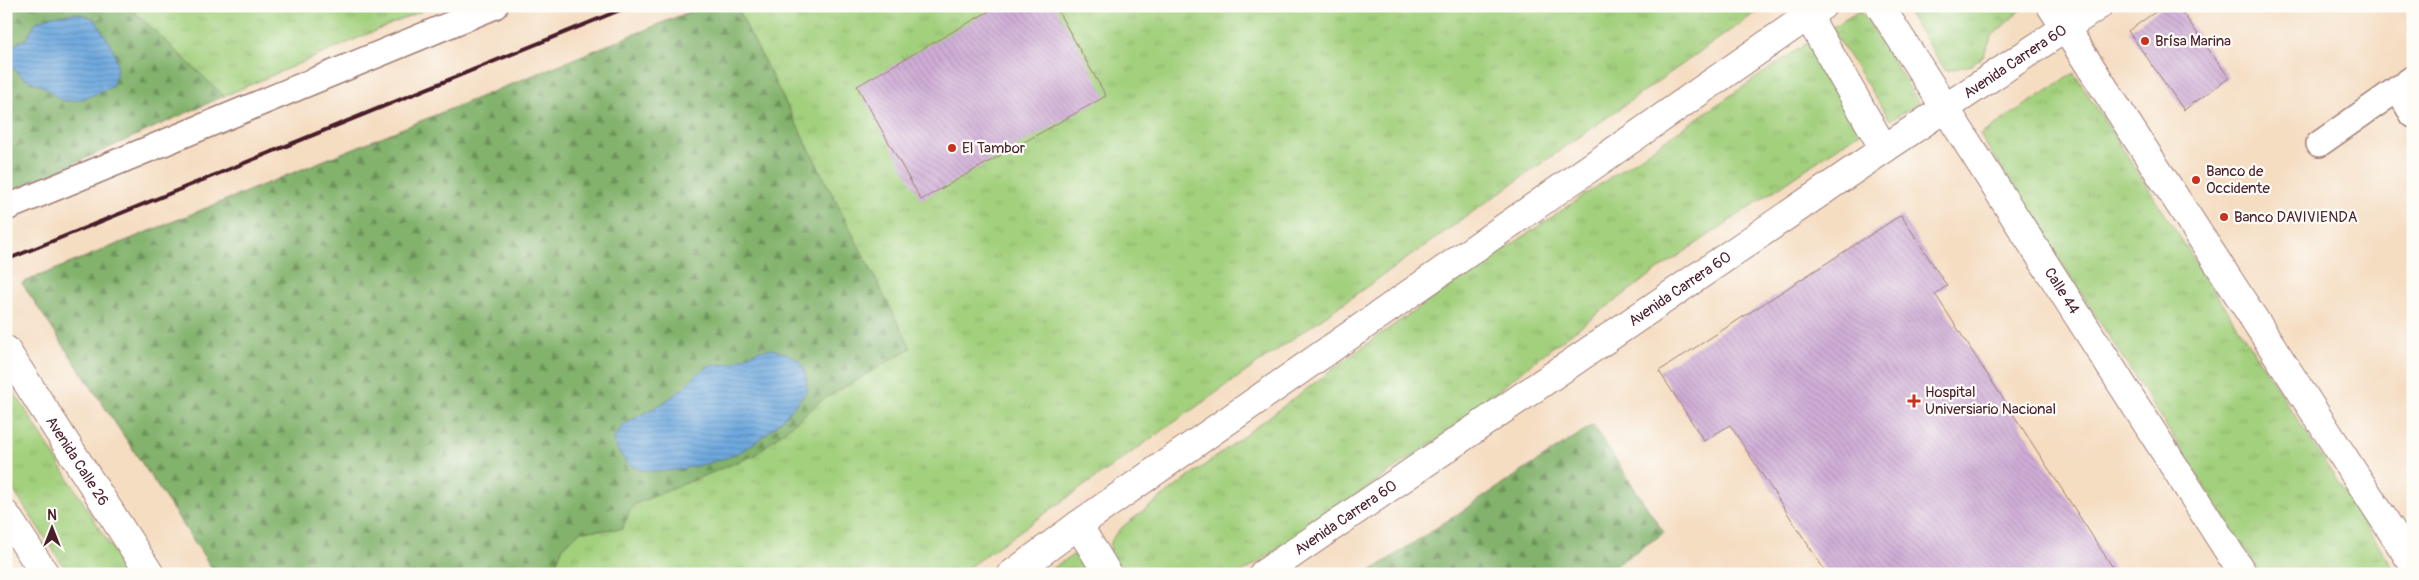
<svg xmlns="http://www.w3.org/2000/svg" width="2419" height="580" viewBox="0 0 2419 580" font-family="Pangolin,sans-serif">
	<defs>
		<pattern id="grass-tufts" width="24" height="20" patternUnits="userSpaceOnUse" patternTransform="scale(1.25)"><rect width="24" height="20" fill="#a3d07d"/><path d="M3 7l-1-3M5 7V3M7 7l1-3M15 17l-1-3M17 17v-4M19 17l1-3" fill="none" stroke="#8eb26c"/></pattern>
		<pattern id="forest-firs" width="22" height="20" patternUnits="userSpaceOnUse" patternTransform="scale(1.25)"><rect width="22" height="20" fill="#82b26c"/><path d="M5 1l3.5 6h-7zM16 11l3.5 6h-7z" fill="#6c9059"/></pattern>
		<pattern id="water-rules" width="6" height="5" patternUnits="userSpaceOnUse" patternTransform="scale(1.25)"><rect width="6" height="5" fill="#6ea9de"/><path d="M0 2.5h6" fill="none" stroke="#5c89b4"/></pattern>
		<pattern id="building-back-hatch" width="6" height="6" patternUnits="userSpaceOnUse" patternTransform="scale(1.25)"><rect width="6" height="6" fill="#cfadd6"/><path d="M-1 5l2 2M0 0l6 6M5-1l2 2" fill="none" stroke="#b394b8"/></pattern>
	</defs>
	<rect width="100%" height="100%" fill="#fdfcf7"/>
	<filter id="ink" filterUnits="userSpaceOnUse"><feTurbulence type="fractalNoise" baseFrequency=".02" numOctaves="2"/><feDisplacementMap in="SourceGraphic" scale="10" xChannelSelector="R" yChannelSelector="G"/><feConvolveMatrix kernelMatrix="1 2 1 2 8 2 1 2 1" color-interpolation-filters="sRGB"/></filter>
	<filter id="wash" filterUnits="userSpaceOnUse"><feTurbulence type="fractalNoise" baseFrequency=".0096" numOctaves="4" result="noise"/><feDisplacementMap in="SourceGraphic" scale="20" xChannelSelector="R" yChannelSelector="G"/><feGaussianBlur stdDeviation="1.12" result="paint"/><feColorMatrix in="noise" values="0 0 0 0 0 0 0 0 0 0 0 0 0 0 0 0 0 1.4 0 .05"/><feComposite in="paint" operator="in"/></filter>
	<g filter="url(#wash)">
		<rect width="100%" height="100%" fill="#f5ddc2"/>
		<path fill="url(#grass-tufts)" stroke="#767854" d="M 128,6 L 433,6 L 224,96 Z
			M 704,6 L 1765,6 L 959,574 L 216,574 L 22,283 Z
			M 1903,6 L 2025,6 L 1992,36 L 1983,56 L 1972,65 L 1946,71 Z
			M 1861,10 L 1919,103 L 1890,120 L 1831,28 Z
			M 1809,42 L 1866,128 L 1646,278 L 1542,355 L 1444,435 L 1241,574 L 1122,574 C 1108,550 1103,544 1126,524 L 1376,337 Z
			M 2074,73 L 2397,574 L 2261,574 L 1980,135 Z
			M 6,380 L 18,398 L 128,574 L 69,574 L 6,479 Z
			M 1073,555 L 1081,556 L 1096,574 L 1043,574 Z"/>
		<path fill="url(#forest-firs)" stroke="#66684c" d="M 6,6 L 128,6 L 224,96 L 6,194 Z
			M 704,6 L 736,6 L 911,348 L 821,401 L 755,455 L 633,505 L 622,529 L 581,531 L 563,547 L 552,574 L 216,574 L 22,283 Z
			M 1593,425 L 1664,533 L 1602,574 L 1366,574 Z"/>
		<path fill="url(#water-rules)" stroke="#5c6484" d="M 77,13 L 95,19 C 109,45 125,54 112,87 C 96,93 72,108 56,97 C 52,94 49,89 44,87 C 26,78 19,79 8,60 L 12,46 L 26,39 L 36,22 L 52,16 Z
			M 772,349 C 802,359 805,359 807,391 C 788,414 771,433 745,449 C 724,462 656,479 633,467 C 623,461 617,450 613,440 L 623,425 L 663,403 L 681,390 L 697,374 L 710,366 L 733,363 L 759,350 Z"/>
		<g id="blocks">
			<path fill="url(#building-back-hatch)" d="M 998,6 L 1055,6 L 1106,96 L 921,200 L 857,86 Z
				M 2164,6 L 2178,6 L 2229,78 L 2184,110 L 2128,31 Z
				M 1901,215 L 1947,286 L 1935,294 L 2117,574 L 1827,574 L 1730,425 L 1704,441 L 1659,371 Z"/>
		</g>
	</g>
	<g filter="url(#ink)">
		<use href="#blocks" fill-opacity="0" stroke="#a07e76" stroke-width="1"/>
		<g fill="none" stroke-linecap="round" stroke-linejoin="round">
			<g stroke="#a07e76" stroke-width="28">
				<path id="street" d="M 2397,89 L 2413,115
					M 2319,144 L 2413,78
					M 6,208 L 495,6"/>
			</g>
			<g stroke="#a07e76" stroke-width="30">
				<g id="secondary">
					<path id="s1" d="M 1880,6 L 2243,574"/>
					<path d="M 2051,6 L 2413,564"/>
					<path d="M 1808,16 L 1884,149"/>
					<path d="M 1078,525 L 1108,574"/>
					<path d="M 1012,574 L 1078,525 L 1822,6"/>
					<path id="s2" d="M 1263,574 L 1884,149 L 2098,6"/>
				</g>
			</g>
			<g stroke="#a07e76" stroke-width="30">
				<g id="primary">
					<path id="s3" d="M 6,350 L 150,574"/>
					<path d="M 6,515 L 45,574"/>
				</g>
			</g>
			<use href="#street" stroke="#fff" stroke-width="25"/>
			<use href="#secondary" stroke="#fff" stroke-width="28"/>
			<use href="#primary" stroke="#fff" stroke-width="28"/>
			<path stroke="#4a1f2b" stroke-width="4" d="M 6,260 L 630,6"/>
		</g>
	</g>
	<g fill="#c8321e" stroke="#fdfcf7" stroke-width="2">
		<circle cx="2145" cy="41" r="5"/>
		<circle cx="952" cy="148" r="5"/>
		<circle cx="2196" cy="180" r="5"/>
		<circle cx="2224" cy="217" r="5"/>
		<path d="M1911.5 393.5h5v5h5v5h-5v5h-5v-5h-5v-5h5z"/>
	</g>
	<g text-anchor="middle" stroke-width="4.5" stroke-linejoin="round" paint-order="stroke">
		<g font-size="15" fill="#4a1f2b" stroke="#fdfcf7" text-anchor="start">
			<text x="2155" y="46">Brísa Marina</text>
			<text x="962" y="153">El Tambor</text>
			<text x="2206" y="176">Banco de<tspan x="2206" dy="17">Occidente</tspan></text>
			<text x="2234" y="222">Banco DAVIVIENDA</text>
			<text x="1925" y="397">Hospital<tspan x="1925" dy="17">Universiario Nacional</tspan></text>
		</g>
		<g font-size="15" fill="#4a1f2b" stroke="#fdfcf7">
			<text dy="5" stroke="none"><textPath href="#s2" startOffset="910">Avenida Carrera 60</textPath></text>
			<text dy="5" stroke="none"><textPath href="#s2" startOffset="505">Avenida Carrera 60</textPath></text>
			<text dy="5" stroke="none"><textPath href="#s1" startOffset="338">Calle 44</textPath></text>
			<text dy="5" stroke="none"><textPath href="#s3" startOffset="132">Avenida Calle 26</textPath></text>
			<text dy="5" stroke="none"><textPath href="#s2" startOffset="100">Avenida Carrera 60</textPath></text>
		</g>
	</g>
	<rect width="2419" height="580" fill="none" stroke="#fdfcf7" stroke-width="25"/>
	<g transform="translate(52 528)" stroke="#fdfcf7" stroke-width="4" paint-order="stroke">
	<path d="M0-4L9 19L0 12L-9 19Z" fill="#4a1f2b"/>
	<text y="-8" font-size="14" font-weight="bold" text-anchor="middle" fill="#4a1f2b">N</text>
	</g>
</svg>
